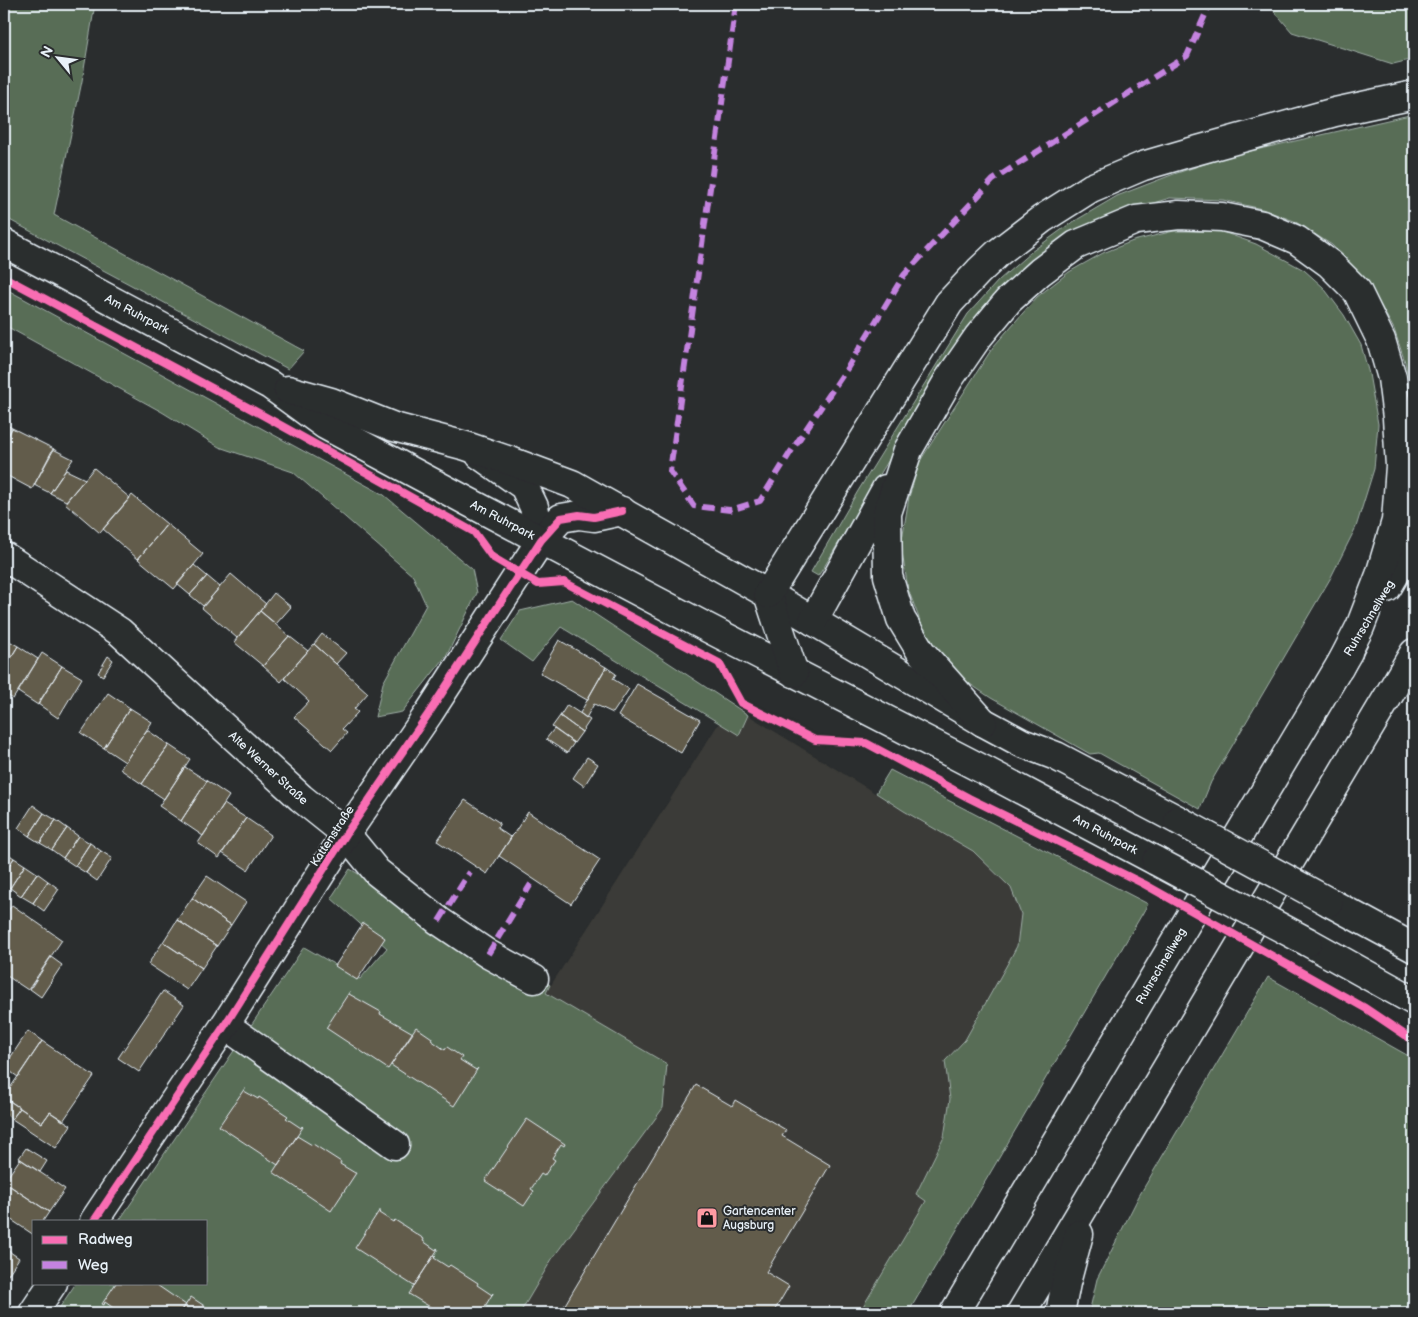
<svg xmlns="http://www.w3.org/2000/svg" width="1418" height="1317" viewBox="0 0 1418 1317" font-family="'Balsamiq Sans',sans-serif">
	<rect width="100%" height="100%" fill="#2a2d2e"/>
	<filter id="ink" filterUnits="userSpaceOnUse"><feTurbulence type="fractalNoise" baseFrequency=".02" numOctaves="2"/><feDisplacementMap in="SourceGraphic" scale="10" xChannelSelector="R" yChannelSelector="G"/><feConvolveMatrix kernelMatrix="1 2 1 2 8 2 1 2 1" color-interpolation-filters="sRGB"/></filter>
	<g filter="url(#ink)">
		<path fill="#3b3b37" d="M 748,715 L 904,811 L 973,851 L 1011,888 L 1021,914 L 1017,946 L 1009,961 L 965,1040 L 945,1061 L 950,1099 L 944,1137 L 916,1194 L 926,1201 L 859,1313 L 520,1313 L 552,1259 L 593,1022 L 546,993 L 719,723 L 739,735 Z"/>
		<path fill="#596d57" stroke="#a0afa8" d="M 4,4 L 95,4 L 82,81 L 54,215 L 304,351 L 288,369 L 4,217 Z
			M 1268,4 L 1414,4 L 1414,59 L 1393,64 L 1292,32 Z
			M 1414,114 L 1413,466 L 1412,443 L 1413,405 L 1405,362 L 1394,329 L 1373,292 L 1355,269 L 1332,245 L 1294,221 L 1262,209 L 1223,200 L 1170,198 L 1133,209 L 962,339 L 824,567 L 818,576 L 811,572 L 858,491 L 968,314 L 999,280 L 1031,252 L 1068,225 L 1117,196 L 1174,174 L 1229,156 Z
			M 1174,231 L 1220,231 L 1256,244 L 1304,270 L 1323,287 L 1344,315 L 1361,345 L 1369,374 L 1378,424 L 1374,469 L 1356,527 L 1330,579 L 1211,782 L 1200,809 L 1099,753 L 1090,754 L 991,698 L 964,680 L 943,659 L 922,626 L 908,589 L 901,546 L 909,497 L 920,461 L 993,347 L 1037,297 L 1069,272 L 1103,253 L 1133,241 Z
			M 4,288 L 384,495 L 472,569 L 477,593 L 447,655 L 402,712 L 375,717 L 383,683 L 426,605 L 413,576 L 293,472 L 219,447 L 162,412 L 4,325 Z
			M 572,599 L 748,715 L 739,735 L 561,627 L 532,662 L 501,640 L 520,611 Z
			M 890,770 L 1148,904 L 908,1313 L 859,1313 L 926,1201 L 916,1194 L 944,1137 L 950,1099 L 945,1061 L 965,1040 L 1009,961 L 1017,946 L 1021,914 L 1011,888 L 973,851 L 904,811 L 876,793 Z
			M 350,869 L 550,985 L 546,993 L 667,1064 L 663,1108 L 552,1259 L 520,1313 L 56,1313 L 76,1283 L 206,1283 L 206,1221 L 119,1221 L 304,947 L 360,979 L 387,948 L 331,898 Z
			M 1268,977 L 1414,1059 L 1414,1313 L 1089,1313 L 1097,1279 L 1139,1196 Z"/>
		<path fill="#625c4b" stroke="#e8f1f8" d="M 4,423 L 12,428 L 4,444 Z
			M 12,428 L 54,449 L 32,489 L 4,474 L 4,444 Z
			M 53,449 L 73,459 L 50,493 L 34,485 Z
			M 94,468 L 130,498 L 100,533 L 65,503 Z
			M 66,470 L 85,479 L 66,501 L 50,493 Z
			M 132,495 L 167,524 L 138,559 L 103,529 Z
			M 167,524 L 203,554 L 174,589 L 138,559 Z
			M 194,565 L 207,576 L 190,595 L 177,584 Z
			M 231,574 L 266,604 L 237,638 L 202,608 Z
			M 207,576 L 220,587 L 203,606 L 190,595 Z
			M 274,593 L 291,607 L 276,624 L 260,611 Z
			M 260,611 L 289,636 L 263,666 L 234,642 Z
			M 322,634 L 346,653 L 336,664 L 314,644 Z
			M 289,636 L 308,651 L 281,682 L 263,666 Z
			M 4,638 L 18,646 L 4,669 Z
			M 559,640 L 606,667 L 587,700 L 540,673 Z
			M 314,644 L 368,693 L 354,709 L 358,712 L 342,729 L 347,733 L 332,750 L 294,717 L 309,701 L 284,678 Z
			M 18,646 L 38,659 L 13,699 L 4,693 L 4,669 Z
			M 42,653 L 62,666 L 38,705 L 18,692 Z
			M 108,656 L 113,660 L 103,676 L 98,673 Z
			M 62,666 L 82,678 L 58,718 L 38,704 Z
			M 606,667 L 616,674 L 613,679 L 629,689 L 613,713 L 594,704 L 586,718 L 580,713 Z
			M 637,684 L 700,720 L 681,753 L 618,716 Z
			M 108,693 L 130,708 L 104,748 L 81,733 Z
			M 567,705 L 590,720 L 582,732 L 560,716 Z
			M 130,708 L 152,722 L 125,762 L 104,748 Z
			M 560,716 L 582,732 L 574,743 L 552,727 Z
			M 554,729 L 574,743 L 567,753 L 546,739 Z
			M 147,730 L 169,745 L 142,784 L 120,769 Z
			M 169,745 L 190,759 L 164,799 L 142,784 Z
			M 587,757 L 598,764 L 584,786 L 573,778 Z
			M 185,767 L 207,781 L 181,821 L 159,806 Z
			M 207,781 L 229,796 L 203,836 L 181,821 Z
			M 465,800 L 500,823 L 497,828 L 510,837 L 514,833 L 487,874 L 437,841 Z
			M 224,804 L 246,818 L 219,858 L 198,843 Z
			M 33,805 L 44,813 L 29,836 L 18,828 Z
			M 528,812 L 600,860 L 571,904 L 499,856 Z
			M 44,813 L 56,820 L 40,843 L 29,836 Z
			M 246,818 L 271,835 L 248,870 L 222,853 Z
			M 56,820 L 67,828 L 52,850 L 40,843 Z
			M 67,828 L 78,836 L 63,858 L 52,850 Z
			M 78,836 L 90,843 L 75,866 L 63,858 Z
			M 90,843 L 101,851 L 86,873 L 75,866 Z
			M 4,851 L 14,858 L 4,873 Z
			M 101,851 L 112,858 L 97,881 L 86,873 Z
			M 14,858 L 25,865 L 10,888 L 4,884 L 4,873 Z
			M 25,865 L 37,873 L 21,896 L 10,888 Z
			M 37,873 L 48,881 L 33,903 L 21,896 Z
			M 207,876 L 246,902 L 231,925 L 192,898 Z
			M 48,881 L 59,889 L 44,911 L 33,903 Z
			M 192,898 L 231,925 L 217,946 L 177,920 Z
			M 12,905 L 62,940 L 28,990 L 4,974 L 4,917 Z
			M 177,920 L 217,946 L 202,968 L 163,942 Z
			M 363,923 L 385,938 L 357,980 L 335,966 Z
			M 163,942 L 202,968 L 187,990 L 148,964 Z
			M 51,957 L 62,965 L 41,997 L 30,989 Z
			M 163,991 L 184,1005 L 139,1072 L 118,1058 Z
			M 350,991 L 349,994 L 381,1012 L 380,1014 L 413,1033 L 388,1069 L 326,1028 Z
			M 416,1027 L 432,1038 L 431,1040 L 445,1050 L 447,1047 L 462,1057 L 460,1060 L 476,1070 L 478,1068 L 454,1106 L 391,1065 Z
			M 28,1031 L 42,1041 L 18,1077 L 4,1067 Z
			M 42,1041 L 94,1076 L 63,1121 L 50,1112 L 42,1123 L 4,1097 Z
			M 696,1085 L 732,1106 L 735,1100 L 757,1113 L 786,1130 L 782,1136 L 830,1165 L 766,1272 L 789,1286 L 773,1313 L 560,1313 Z
			M 245,1088 L 244,1091 L 258,1099 L 259,1097 L 288,1116 L 286,1118 L 301,1128 L 302,1126 L 303,1127 L 278,1165 L 219,1126 Z
			M 5,1098 L 20,1108 L 12,1119 L 4,1113 Z
			M 20,1108 L 42,1123 L 50,1112 L 71,1125 L 56,1148 L 12,1119 Z
			M 527,1119 L 565,1144 L 564,1146 L 561,1144 L 552,1158 L 555,1160 L 544,1176 L 541,1174 L 531,1189 L 534,1191 L 524,1206 L 485,1181 Z
			M 297,1136 L 312,1145 L 313,1144 L 341,1162 L 340,1164 L 355,1173 L 356,1173 L 331,1211 L 273,1172 Z
			M 26,1148 L 47,1161 L 40,1172 L 19,1158 Z
			M 20,1159 L 65,1189 L 49,1212 L 4,1182 Z
			M 4,1182 L 49,1212 L 43,1221 L 34,1221 L 34,1235 L 4,1215 Z
			M 379,1211 L 381,1211 L 379,1213 L 393,1222 L 395,1220 L 424,1239 L 423,1241 L 436,1250 L 437,1248 L 438,1249 L 414,1286 L 355,1248 Z
			M 4,1215 L 9,1219 L 4,1227 Z
			M 4,1248 L 19,1258 L 4,1281 Z
			M 434,1255 L 436,1256 L 434,1258 L 448,1267 L 450,1265 L 478,1283 L 477,1285 L 492,1295 L 493,1293 L 481,1313 L 440,1313 L 409,1294 Z
			M 116,1283 L 154,1283 L 186,1305 L 180,1313 L 118,1313 L 119,1312 L 105,1302 L 104,1305 L 102,1304 Z
			M 191,1297 L 215,1313 L 180,1313 Z"/>
		<g fill="none" stroke-linecap="round" stroke-linejoin="round">
			<g stroke="#e8f1f8" stroke-width="31">
				<g id="street">
					<path d="M 480,455 L 524,486 L 534,507 L 541,540"/>
					<path id="s1" d="M 4,556 L 120,632 L 301,798 L 346,834 L 377,872 L 439,921 L 488,954 L 534,979"/>
					<path d="M 225,1025 L 395,1145"/>
					<path d="M 94,1221 L 225,1025 L 346,834 L 429,713 L 541,540 L 561,518 L 579,515 L 594,517 L 622,511"/>
					<path d="M 33,1313 L 53,1283"/>
				</g>
			</g>
			<g stroke="#e8f1f8" stroke-width="31">
				<g id="secondary">
					<path id="s2" d="M 4,243 L 270,385 L 325,425 L 465,500 L 704,626 L 984,770 L 1156,861"/>
					<path d="M 288,390 L 331,402 L 394,427 L 466,446 L 513,462 L 572,484 L 768,594 L 983,722 L 1022,743 L 1056,756 L 1178,820"/>
					<path d="M 768,594 L 794,673"/>
					<path d="M 1329,902 L 1414,948"/>
					<path d="M 1308,942 L 1414,1001"/>
				</g>
			</g>
			<g stroke="#e8f1f8" stroke-width="31">
				<g id="highway">
					<path d="M 1387,588 L 1414,542"/>
					<path d="M 768,594 L 949,303 L 979,271 L 999,252 L 1042,219 L 1091,188 L 1143,166 L 1184,154 L 1335,112 L 1414,95"/>
					<path d="M 813,621 L 886,489"/>
					<path d="M 983,722 L 921,652 L 901,619 L 888,576 L 887,513 L 908,450 L 949,379 L 978,337 L 1008,301 L 1040,272 L 1076,245 L 1136,220 L 1179,215 L 1222,217 L 1262,225 L 1297,240 L 1330,264 L 1357,291 L 1381,340 L 1392,378 L 1397,418 L 1400,466 L 1396,521 L 1380,575 L 1360,627 L 1339,668"/>
					<path id="s3" d="M 954,1313 L 1348,652"/>
					<path d="M 1021,1313 L 1414,653"/>
					<path d="M 1060,1313 L 1066,1283 L 1079,1234"/>
				</g>
			</g>
			<use href="#street" stroke="#2a2d2e" stroke-width="28"/>
			<use href="#secondary" stroke="#2a2d2e" stroke-width="28"/>
			<use href="#highway" stroke="#2a2d2e" stroke-width="28"/>
			<g stroke="#e8f1f8" stroke-width="31" stroke-linecap="butt">
				<path id="secondary-bridge" d="M 1178,820 L 1329,902
					M 1156,861 L 1308,942"/>
			</g>
			<use href="#secondary-bridge" stroke="#2a2d2e" stroke-width="28"/>
			<path stroke="#c483df" stroke-width="6" stroke-dasharray="12 6" stroke-linecap="butt" d="M 736,4 L 670,471 L 694,506 L 730,510 L 760,501 L 790,453 L 848,367 L 904,275 L 993,180 L 1187,56 L 1210,4
				M 439,921 L 470,872
				M 488,954 L 531,884"/>
			<g stroke="#2a2d2e" stroke-width="11">
				<path id="cycleway" d="M 4,277 L 255,411 L 474,532 L 492,557 L 538,584 L 564,582 L 719,663 L 741,703 L 815,740 L 866,743 L 969,798 L 1144,884 L 1365,1008 L 1414,1041
					M 94,1221 L 225,1025 L 346,834 L 429,713 L 541,540 L 561,518 L 579,515 L 594,517 L 622,511"/>
			</g>
			<use href="#cycleway" stroke="#f96db3" stroke-width="8"/>
		</g>
	</g>
	<defs>
		<g id="shop-square" transform="scale(1.125)"><rect x="-9" y="-9" width="18" height="18" rx="4" fill="#ff9aa2" stroke="#2a2d2e"/><path d="M-5-2.5h2.3a2.7 3.5 0 0 1 5.4 0H5L5.5 6h-11ZM-1.5-2.5h3a1.5 2.3 0 0 0-3 0Z" fill="#111"/></g>
	</defs>
	<g fill-rule="evenodd">
		<use href="#shop-square" x="707" y="1218"/>
	</g>
	<g text-anchor="middle" stroke-width="4" stroke-linejoin="round" paint-order="stroke">
		<g font-size="12" fill="#e8f1f8" stroke="#2a2d2e">
			<text dy="4" stroke="none"><textPath href="#s2" startOffset="151">Am Ruhrpark</textPath></text>
			<text dy="4" stroke="none"><textPath href="#s2" startOffset="571">Am Ruhrpark</textPath></text>
			<text transform="translate(1369 618) rotate(-59)" y="4">Ruhrschnellweg</text>
			<text dy="4" stroke="none"><textPath href="#s1" startOffset="340">Alte Werner Straße</textPath></text>
			<text dy="4" stroke="none"><textPath href="#s2" startOffset="1251">Am Ruhrpark</textPath></text>
			<text transform="translate(332 836) rotate(-57)" y="4">Kattenstraße</text>
			<text dy="4" stroke="none"><textPath href="#s3" startOffset="404">Ruhrschnellweg</textPath></text>
		</g>
		<g font-size="12" fill="#e8f1f8" stroke="#2a2d2e" text-anchor="start">
			<text x="723" y="1215">Gartencenter<tspan x="723" dy="14">Augsburg</tspan></text>
		</g>
	</g>
	<rect width="1418" height="1317" fill="none" stroke="#2a2d2e" stroke-width="20"/>
	<rect x="10" y="10" width="1398" height="1297" fill="none" stroke="#e8f1f8" stroke-width="2" filter="url(#ink)"/>
	<rect x="32" y="1220" width="175" height="65" fill="#2a2d2e" stroke="#767b7f"/>
	<rect x="42" y="1236" width="25" height="8" fill="#f96db3" stroke="#767b7f"/>
	<text x="78" y="1244" font-size="15" fill="#e8f1f8">Radweg</text>
	<rect x="42" y="1261" width="25" height="8" fill="#c483df" stroke="#767b7f"/>
	<text x="78" y="1270" font-size="15" fill="#e8f1f8">Weg</text>
	<g transform="translate(58 58) rotate(299)" stroke="#2a2d2e" stroke-width="4" paint-order="stroke">
	<path d="M0-4L9 19L0 12L-9 19Z" fill="#e8f1f8"/>
	<text y="-8" font-size="14" font-weight="bold" text-anchor="middle" fill="#e8f1f8">N</text>
	</g>
</svg>
